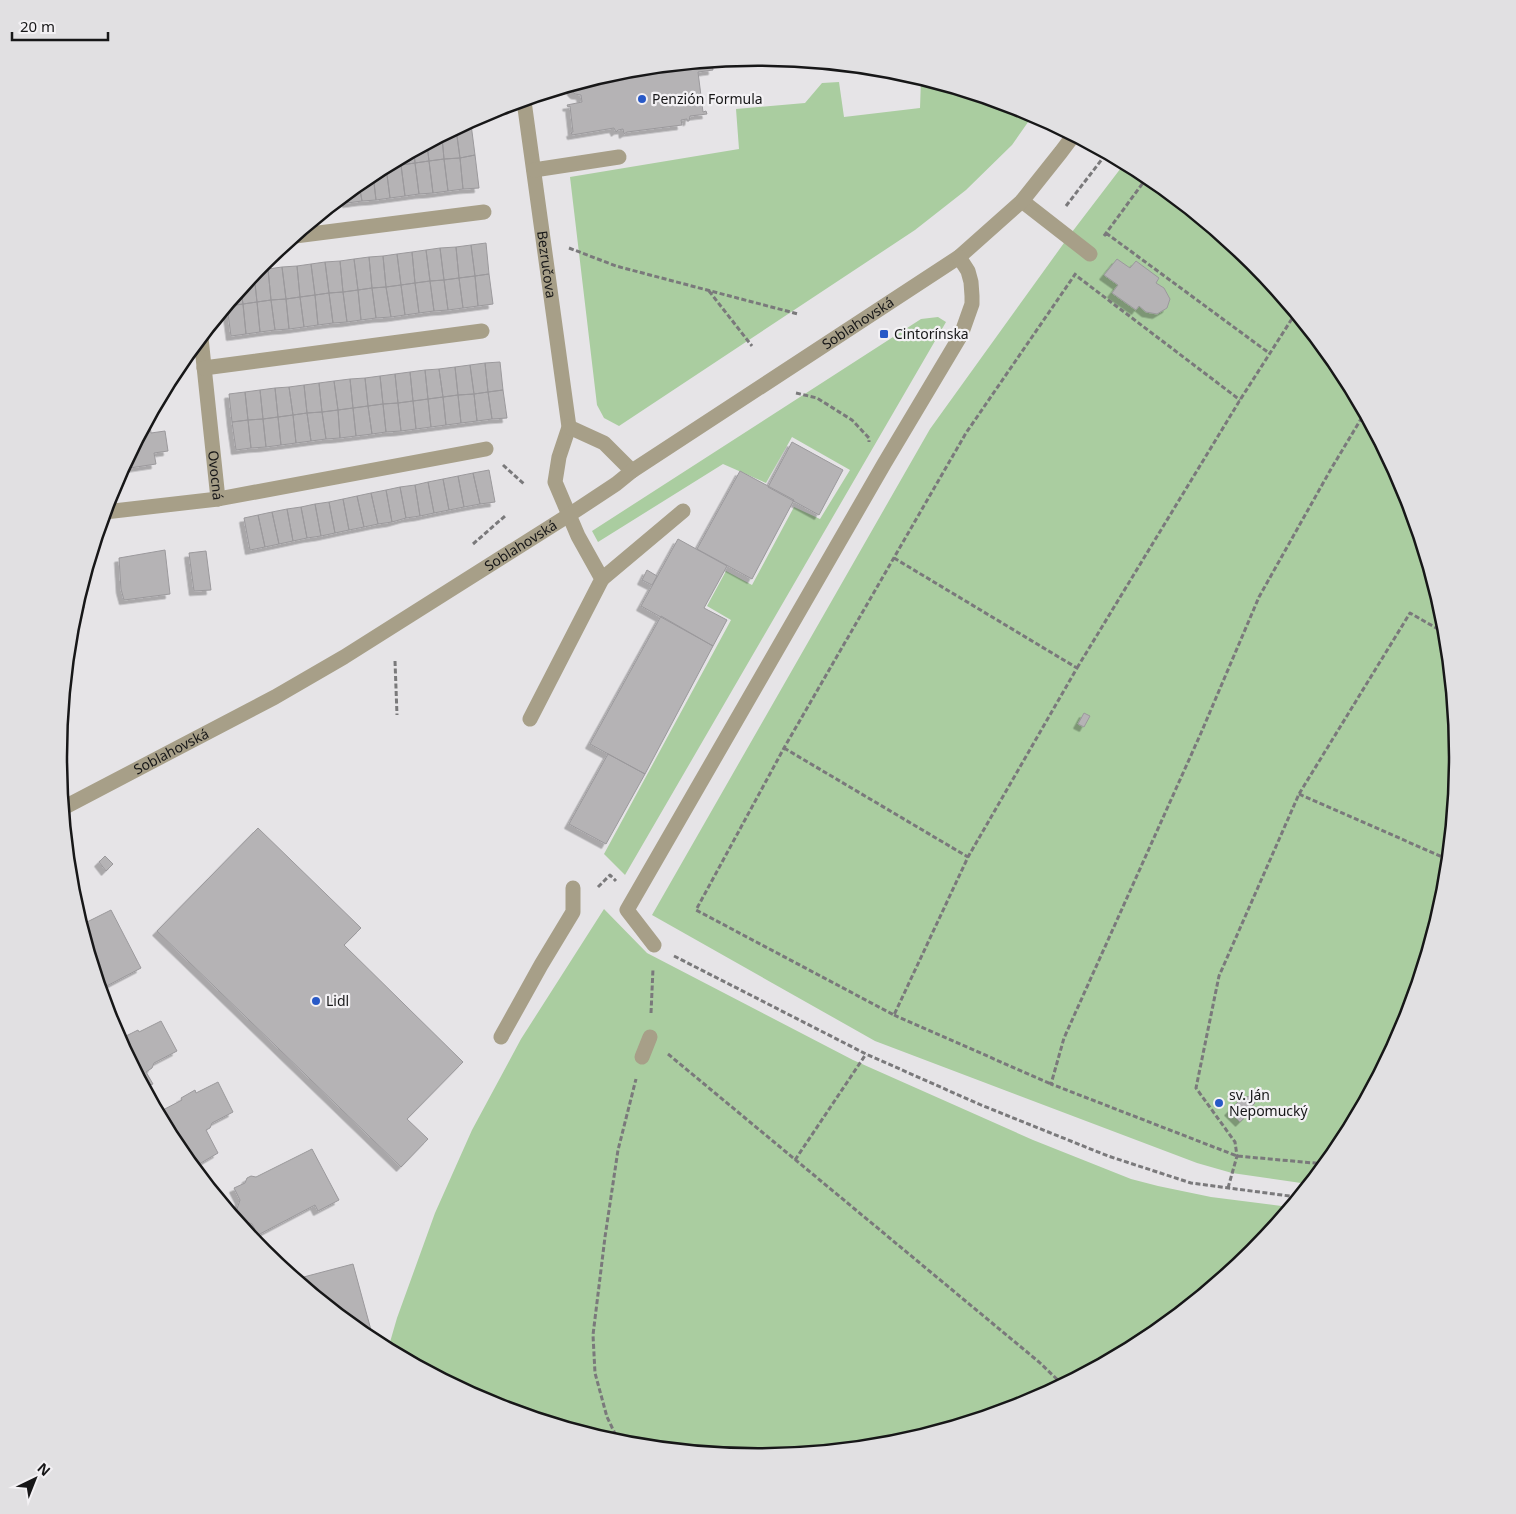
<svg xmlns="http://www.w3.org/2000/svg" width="1516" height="1514" viewBox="0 0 1516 1514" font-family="'Noto Sans',sans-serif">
	<defs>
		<filter id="shadow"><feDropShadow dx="-4.5" dy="4.5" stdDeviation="0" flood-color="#0004"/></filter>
	</defs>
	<rect width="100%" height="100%" fill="#e6e4e7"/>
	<path fill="#aacda0" d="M 921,79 L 1026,111 L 1033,115 L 1012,145 L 966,190 L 915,230 L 619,426 L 604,418 L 597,405 L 570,177 L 739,149 L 736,109 L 805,103 L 822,83 L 839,82 L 844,117 L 920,108 Z
		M 1124,164 L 1147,176 L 1253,263 L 1340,369 L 1404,490 L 1444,621 L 1457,757 L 1444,894 L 1404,1025 L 1339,1146 L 1308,1184 L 1232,1173 L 1197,1163 L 875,1041 L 652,915 L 930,429 L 1069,236 Z
		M 938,317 L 946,322 L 625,875 L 604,854 L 731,620 L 707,606 L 726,571 L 752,585 L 794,507 L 820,519 L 850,470 L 792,437 L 766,483 L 723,464 L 598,542 L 592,531 L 921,319 Z
		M 604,909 L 647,953 L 853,1060 L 1033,1140 L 1131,1179 L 1158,1186 L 1211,1197 L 1289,1207 L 1252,1252 L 1146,1339 L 1025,1403 L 894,1443 L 758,1456 L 621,1443 L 490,1403 L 388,1349 L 397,1318 L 435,1213 L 472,1130 L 521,1039 Z"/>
	<path fill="#b5b3b5" stroke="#9b999c" filter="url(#shadow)" d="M 712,62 L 713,70 L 698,72 L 703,112 L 706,111 L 707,114 L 690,116 L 689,121 L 687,121 L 687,119 L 681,120 L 682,125 L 627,132 L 624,134 L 623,129 L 618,130 L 616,132 L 614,128 L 572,135 L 571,132 L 573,132 L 570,106 L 568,107 L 567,105 L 582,102 L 581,95 L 575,94 L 572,91 L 571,86 L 622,71 Z
		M 471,124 L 475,155 L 460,158 L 456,129 L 464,125 Z
		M 456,129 L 460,158 L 444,159 L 442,137 Z
		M 442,137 L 444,159 L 429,161 L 427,144 Z
		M 427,144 L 429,161 L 415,163 L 414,152 Z
		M 414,152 L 415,163 L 401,165 L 400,159 Z
		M 475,155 L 479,188 L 463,189 L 460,158 Z
		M 460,158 L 463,189 L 448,191 L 444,159 Z
		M 444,159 L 448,191 L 433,193 L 429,161 Z
		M 429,161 L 433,193 L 419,194 L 415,163 Z
		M 415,163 L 419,194 L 405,196 L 401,165 Z
		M 401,165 L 405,196 L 390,198 L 386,167 Z
		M 386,167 L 390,198 L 376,200 L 373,174 Z
		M 373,174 L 376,200 L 362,201 L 359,184 Z
		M 359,184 L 362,201 L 347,203 L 346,194 Z
		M 486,243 L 489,274 L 475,276 L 471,245 Z
		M 471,245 L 475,276 L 459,278 L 456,247 Z
		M 456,247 L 459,278 L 444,280 L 440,248 Z
		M 440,248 L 444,280 L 430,281 L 426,250 Z
		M 426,250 L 430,281 L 415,283 L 412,252 Z
		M 412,252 L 415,283 L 401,285 L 397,254 Z
		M 397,254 L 401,285 L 386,287 L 383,256 Z
		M 383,256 L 386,287 L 372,288 L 369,257 Z
		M 369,257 L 372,288 L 358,290 L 354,259 Z
		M 354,259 L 358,290 L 343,292 L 340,261 Z
		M 1117,259 L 1130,268 L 1136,261 L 1159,278 L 1156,283 L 1164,288 L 1170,299 L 1167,308 L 1157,314 L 1146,312 L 1139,306 L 1136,310 L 1112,293 L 1118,285 L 1104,275 Z
		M 340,261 L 343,292 L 329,293 L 325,262 Z
		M 325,262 L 329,293 L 315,295 L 311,264 Z
		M 311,264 L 315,295 L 300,297 L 297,266 Z
		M 297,266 L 300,297 L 286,299 L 282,267 Z
		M 282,267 L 286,299 L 271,300 L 268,269 Z
		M 268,269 L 271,300 L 257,302 L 254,274 L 257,270 Z
		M 254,274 L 257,302 L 243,304 L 241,290 Z
		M 489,274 L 493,304 L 478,306 L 475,276 Z
		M 475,276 L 478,306 L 463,308 L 459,278 Z
		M 459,278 L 463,308 L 448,310 L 444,280 Z
		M 444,280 L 448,310 L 434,311 L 430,281 Z
		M 430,281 L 434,311 L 419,313 L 415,283 Z
		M 415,283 L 419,313 L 405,315 L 401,285 Z
		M 401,285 L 405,315 L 391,317 L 386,287 Z
		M 386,287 L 391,317 L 376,318 L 372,288 Z
		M 372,288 L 376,318 L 361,320 L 358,290 Z
		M 241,290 L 243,304 L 228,306 Z
		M 358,290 L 361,320 L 347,322 L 343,292 Z
		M 343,292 L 347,322 L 333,323 L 329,293 Z
		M 329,293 L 333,323 L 318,325 L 315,295 Z
		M 315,295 L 318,325 L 304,327 L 300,297 Z
		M 300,297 L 304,327 L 289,329 L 286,299 Z
		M 286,299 L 289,329 L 275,330 L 271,300 Z
		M 271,300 L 275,330 L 260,332 L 257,302 Z
		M 257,302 L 260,332 L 246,334 L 243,304 Z
		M 243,304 L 246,334 L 231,336 L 227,306 Z
		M 500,362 L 503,390 L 488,392 L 485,363 Z
		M 485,363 L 488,392 L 474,394 L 470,365 Z
		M 470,365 L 474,394 L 458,395 L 455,367 Z
		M 455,367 L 458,395 L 443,397 L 439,369 Z
		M 439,369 L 443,397 L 428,399 L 425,370 Z
		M 425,370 L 428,399 L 413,401 L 410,372 Z
		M 410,372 L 413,401 L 398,403 L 395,374 Z
		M 395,374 L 398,403 L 383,404 L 380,376 Z
		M 380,376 L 383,404 L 368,406 L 365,378 Z
		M 365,378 L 368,406 L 353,408 L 350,379 Z
		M 350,379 L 353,408 L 338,410 L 334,381 Z
		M 334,381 L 338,410 L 322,412 L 319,383 Z
		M 319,383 L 322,412 L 307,413 L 304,385 Z
		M 304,385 L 307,413 L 293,415 L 289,387 Z
		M 289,387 L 293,415 L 278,417 L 275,388 Z
		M 275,388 L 278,417 L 263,419 L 260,390 Z
		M 260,390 L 263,419 L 248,420 L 245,392 Z
		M 503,390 L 507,418 L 492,419 L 488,392 Z
		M 245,392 L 248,420 L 232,422 L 229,394 Z
		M 488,392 L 492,419 L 477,421 L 474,394 Z
		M 474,394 L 477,421 L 461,423 L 458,395 Z
		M 458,395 L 461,423 L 446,425 L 443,397 Z
		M 443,397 L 446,425 L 431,427 L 428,399 Z
		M 428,399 L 431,427 L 416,429 L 413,401 Z
		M 413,401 L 416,429 L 401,431 L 398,403 Z
		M 398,403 L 401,431 L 386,432 L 383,404 Z
		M 383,404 L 386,432 L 372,434 L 368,406 Z
		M 368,406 L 372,434 L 356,436 L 353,408 Z
		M 353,408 L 356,436 L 340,438 L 338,410 Z
		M 338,410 L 340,438 L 326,439 L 322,412 Z
		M 322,412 L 326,439 L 311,441 L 307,413 Z
		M 307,413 L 311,441 L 296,443 L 293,415 Z
		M 293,415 L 296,443 L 281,445 L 278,417 Z
		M 278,417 L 281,445 L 266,447 L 263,419 Z
		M 263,419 L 266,447 L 251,448 L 248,420 Z
		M 248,420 L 251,448 L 236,450 L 232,422 Z
		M 150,425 L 151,433 L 165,431 L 168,451 L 154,453 L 156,464 L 123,469 L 146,426 Z
		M 792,442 L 843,470 L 819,515 L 768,487 Z
		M 489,470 L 495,502 L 480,504 L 473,473 Z
		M 740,471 L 794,500 L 752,579 L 697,549 Z
		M 473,473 L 480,504 L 464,507 L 458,476 Z
		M 458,476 L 464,507 L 449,510 L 443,479 Z
		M 443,479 L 449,510 L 434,513 L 428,482 Z
		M 428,482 L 434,513 L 420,516 L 415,485 Z
		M 415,485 L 420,516 L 406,518 L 400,487 Z
		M 400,487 L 406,518 L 392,522 L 386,490 Z
		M 386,490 L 392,522 L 378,524 L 371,493 Z
		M 371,493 L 378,524 L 364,527 L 357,496 Z
		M 357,496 L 364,527 L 349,530 L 343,499 Z
		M 343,499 L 349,530 L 335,533 L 329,502 Z
		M 329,502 L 335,533 L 321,536 L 315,504 Z
		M 315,504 L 321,536 L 307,538 L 301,507 Z
		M 301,507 L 307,538 L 293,541 L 287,509 Z
		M 287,509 L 293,541 L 279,544 L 272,512 Z
		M 272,512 L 279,544 L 265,547 L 258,515 Z
		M 258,515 L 265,547 L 250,550 L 244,518 Z
		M 678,539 L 727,566 L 704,608 L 727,620 L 713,646 L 641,606 Z
		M 165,550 L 170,594 L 124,600 L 121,589 L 119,558 Z
		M 206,551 L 211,590 L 194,591 L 189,553 Z
		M 647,570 L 657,576 L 652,585 L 642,580 Z
		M 81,589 L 84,608 L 76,609 Z
		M 661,616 L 713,646 L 645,774 L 590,744 Z
		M 1084,713 L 1090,716 L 1084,727 L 1078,724 Z
		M 608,754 L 645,774 L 606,844 L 569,824 Z
		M 258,828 L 361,928 L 344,945 L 463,1062 L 407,1119 L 428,1139 L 401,1167 L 157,931 Z
		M 105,856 L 113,864 L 106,871 L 99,862 Z
		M 111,910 L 141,968 L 101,989 L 81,925 Z
		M 161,1021 L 177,1051 L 154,1063 L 152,1068 L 146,1072 L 153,1084 L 145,1087 L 121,1042 L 125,1039 L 124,1037 L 138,1030 L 139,1032 Z
		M 218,1082 L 233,1112 L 212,1123 L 210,1128 L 206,1130 L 218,1153 L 194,1167 L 183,1153 L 173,1134 L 170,1133 L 164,1122 L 165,1119 L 161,1111 L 182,1100 L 181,1098 L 195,1090 L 196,1093 Z
		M 1248,1096 L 1255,1103 L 1251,1107 L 1253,1109 L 1240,1122 L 1229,1111 L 1242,1098 L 1244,1100 Z
		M 312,1149 L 339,1200 L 318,1211 L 315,1205 L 258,1235 L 252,1224 L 240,1219 L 236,1212 L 240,1200 L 234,1188 L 245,1183 L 247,1178 L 251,1176 L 256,1177 Z
		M 353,1264 L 371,1330 L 362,1332 L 296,1279 Z"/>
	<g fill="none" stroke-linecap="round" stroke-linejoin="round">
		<path stroke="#7a797b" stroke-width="3" stroke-dasharray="5 2.5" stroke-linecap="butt" d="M 1066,206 L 1106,154
			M 1106,233 L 1269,353
			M 1104,236 L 1148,176
			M 569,248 L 616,266 L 798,314
			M 1078,277 L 1240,400
			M 709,291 L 752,346
			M 796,393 L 817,398 L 852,420 L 869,438 L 869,442
			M 503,465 L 524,484
			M 473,544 L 505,516
			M 894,558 L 1077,668 L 968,857 L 894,1015 L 696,910 L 784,748 L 966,433 L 1076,273
			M 395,661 L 397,715
			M 1077,668 L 1240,400 L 1295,314
			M 784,748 L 968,857
			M 1299,794 L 1447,859
			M 598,887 L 610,875 L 616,881
			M 674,956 L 866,1054 L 981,1105 L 1108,1156 L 1191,1183 L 1297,1197
			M 651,1013 L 653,969
			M 894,1015 L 1051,1084
			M 668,1054 L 1039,1362 L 1062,1384
			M 795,1160 L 866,1054
			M 1325,1164 L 1237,1156 L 1051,1084 L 1064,1038 L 1201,733 L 1259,597 L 1331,469 L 1364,414
			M 1228,1188 L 1237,1156 L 1235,1142 L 1196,1088 L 1219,976 L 1299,794 L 1410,613 L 1445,633
			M 619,1442 L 607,1417 L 595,1373 L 593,1335 L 605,1237 L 618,1150 L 636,1079"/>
		<g stroke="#a79f88" stroke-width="15">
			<path id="s1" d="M 524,101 L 569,427 L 559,457 L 555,482 L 578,536 L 602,579 L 530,719"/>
			<path d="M 534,170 L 619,157"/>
			<path d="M 1022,201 L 1090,254"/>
			<path d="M 295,236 L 484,212"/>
			<path id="s2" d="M 201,338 L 218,499"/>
			<path d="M 204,368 L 482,331"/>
			<path d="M 569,427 L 604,443 L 632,471"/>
			<path d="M 105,512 L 218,499 L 486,449"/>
			<path d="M 602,579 L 683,511"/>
			<path id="s3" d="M 63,808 L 275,697 L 344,657 L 569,515 L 616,484 L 632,471 L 959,257 L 1022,201 L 1061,152 L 1073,136"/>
			<path d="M 654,945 L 627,910 L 884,464 L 961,335 L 972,304 L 972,296 L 971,282 L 968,271 L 959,257"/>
			<path d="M 501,1037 L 541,965 L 573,912 L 573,888"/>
			<path d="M 642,1057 L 650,1037"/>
		</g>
	</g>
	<g fill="#2859c7" stroke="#f3f1f4" stroke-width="2">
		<circle cx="642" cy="99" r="5"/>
		<rect x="879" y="329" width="10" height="10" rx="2.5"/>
		<circle cx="316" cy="1001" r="5"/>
		<circle cx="1219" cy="1103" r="5"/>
	</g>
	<g text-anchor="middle" stroke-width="4.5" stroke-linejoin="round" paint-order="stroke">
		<g font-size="14" fill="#171718" stroke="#f3f1f4" text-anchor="start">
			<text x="652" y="104">Penzión Formula</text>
			<text x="894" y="339">Cintorínska</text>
			<text x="326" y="1006">Lidl</text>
			<text x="1229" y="1100">sv. Ján<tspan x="1229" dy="16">Nepomucký</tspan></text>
		</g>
		<g font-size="14" fill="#171718" stroke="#f3f1f4">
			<text dy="5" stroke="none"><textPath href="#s1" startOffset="165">Bezručova</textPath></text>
			<text dy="5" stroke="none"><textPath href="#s3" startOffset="932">Soblahovská</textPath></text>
			<text dy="5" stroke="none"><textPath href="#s2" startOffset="138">Ovocná</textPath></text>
			<text dy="5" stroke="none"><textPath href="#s3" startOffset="528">Soblahovská</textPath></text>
			<text dy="5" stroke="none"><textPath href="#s3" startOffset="122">Soblahovská</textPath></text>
		</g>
	</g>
	<path d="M0 0H1516V1514H0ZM67 757a691 691 0 1 1 1382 0a691 691 0 1 1-1382 0Z" fill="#e1e0e2" fill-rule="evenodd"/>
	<path fill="none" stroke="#171718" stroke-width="2.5" d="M67 757a691 691 0 1 1 1382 0a691 691 0 1 1-1382 0Z"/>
	<g transform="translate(35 1479) rotate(43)" stroke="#f3f1f4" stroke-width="4" paint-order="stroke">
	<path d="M0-4L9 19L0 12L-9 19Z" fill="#171718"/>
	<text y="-8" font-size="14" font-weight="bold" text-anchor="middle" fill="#171718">N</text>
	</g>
	<path d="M12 32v8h96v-8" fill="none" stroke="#171718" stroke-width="2.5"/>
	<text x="20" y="32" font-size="15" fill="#171718" stroke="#f3f1f4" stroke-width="4" paint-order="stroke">20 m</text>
</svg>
